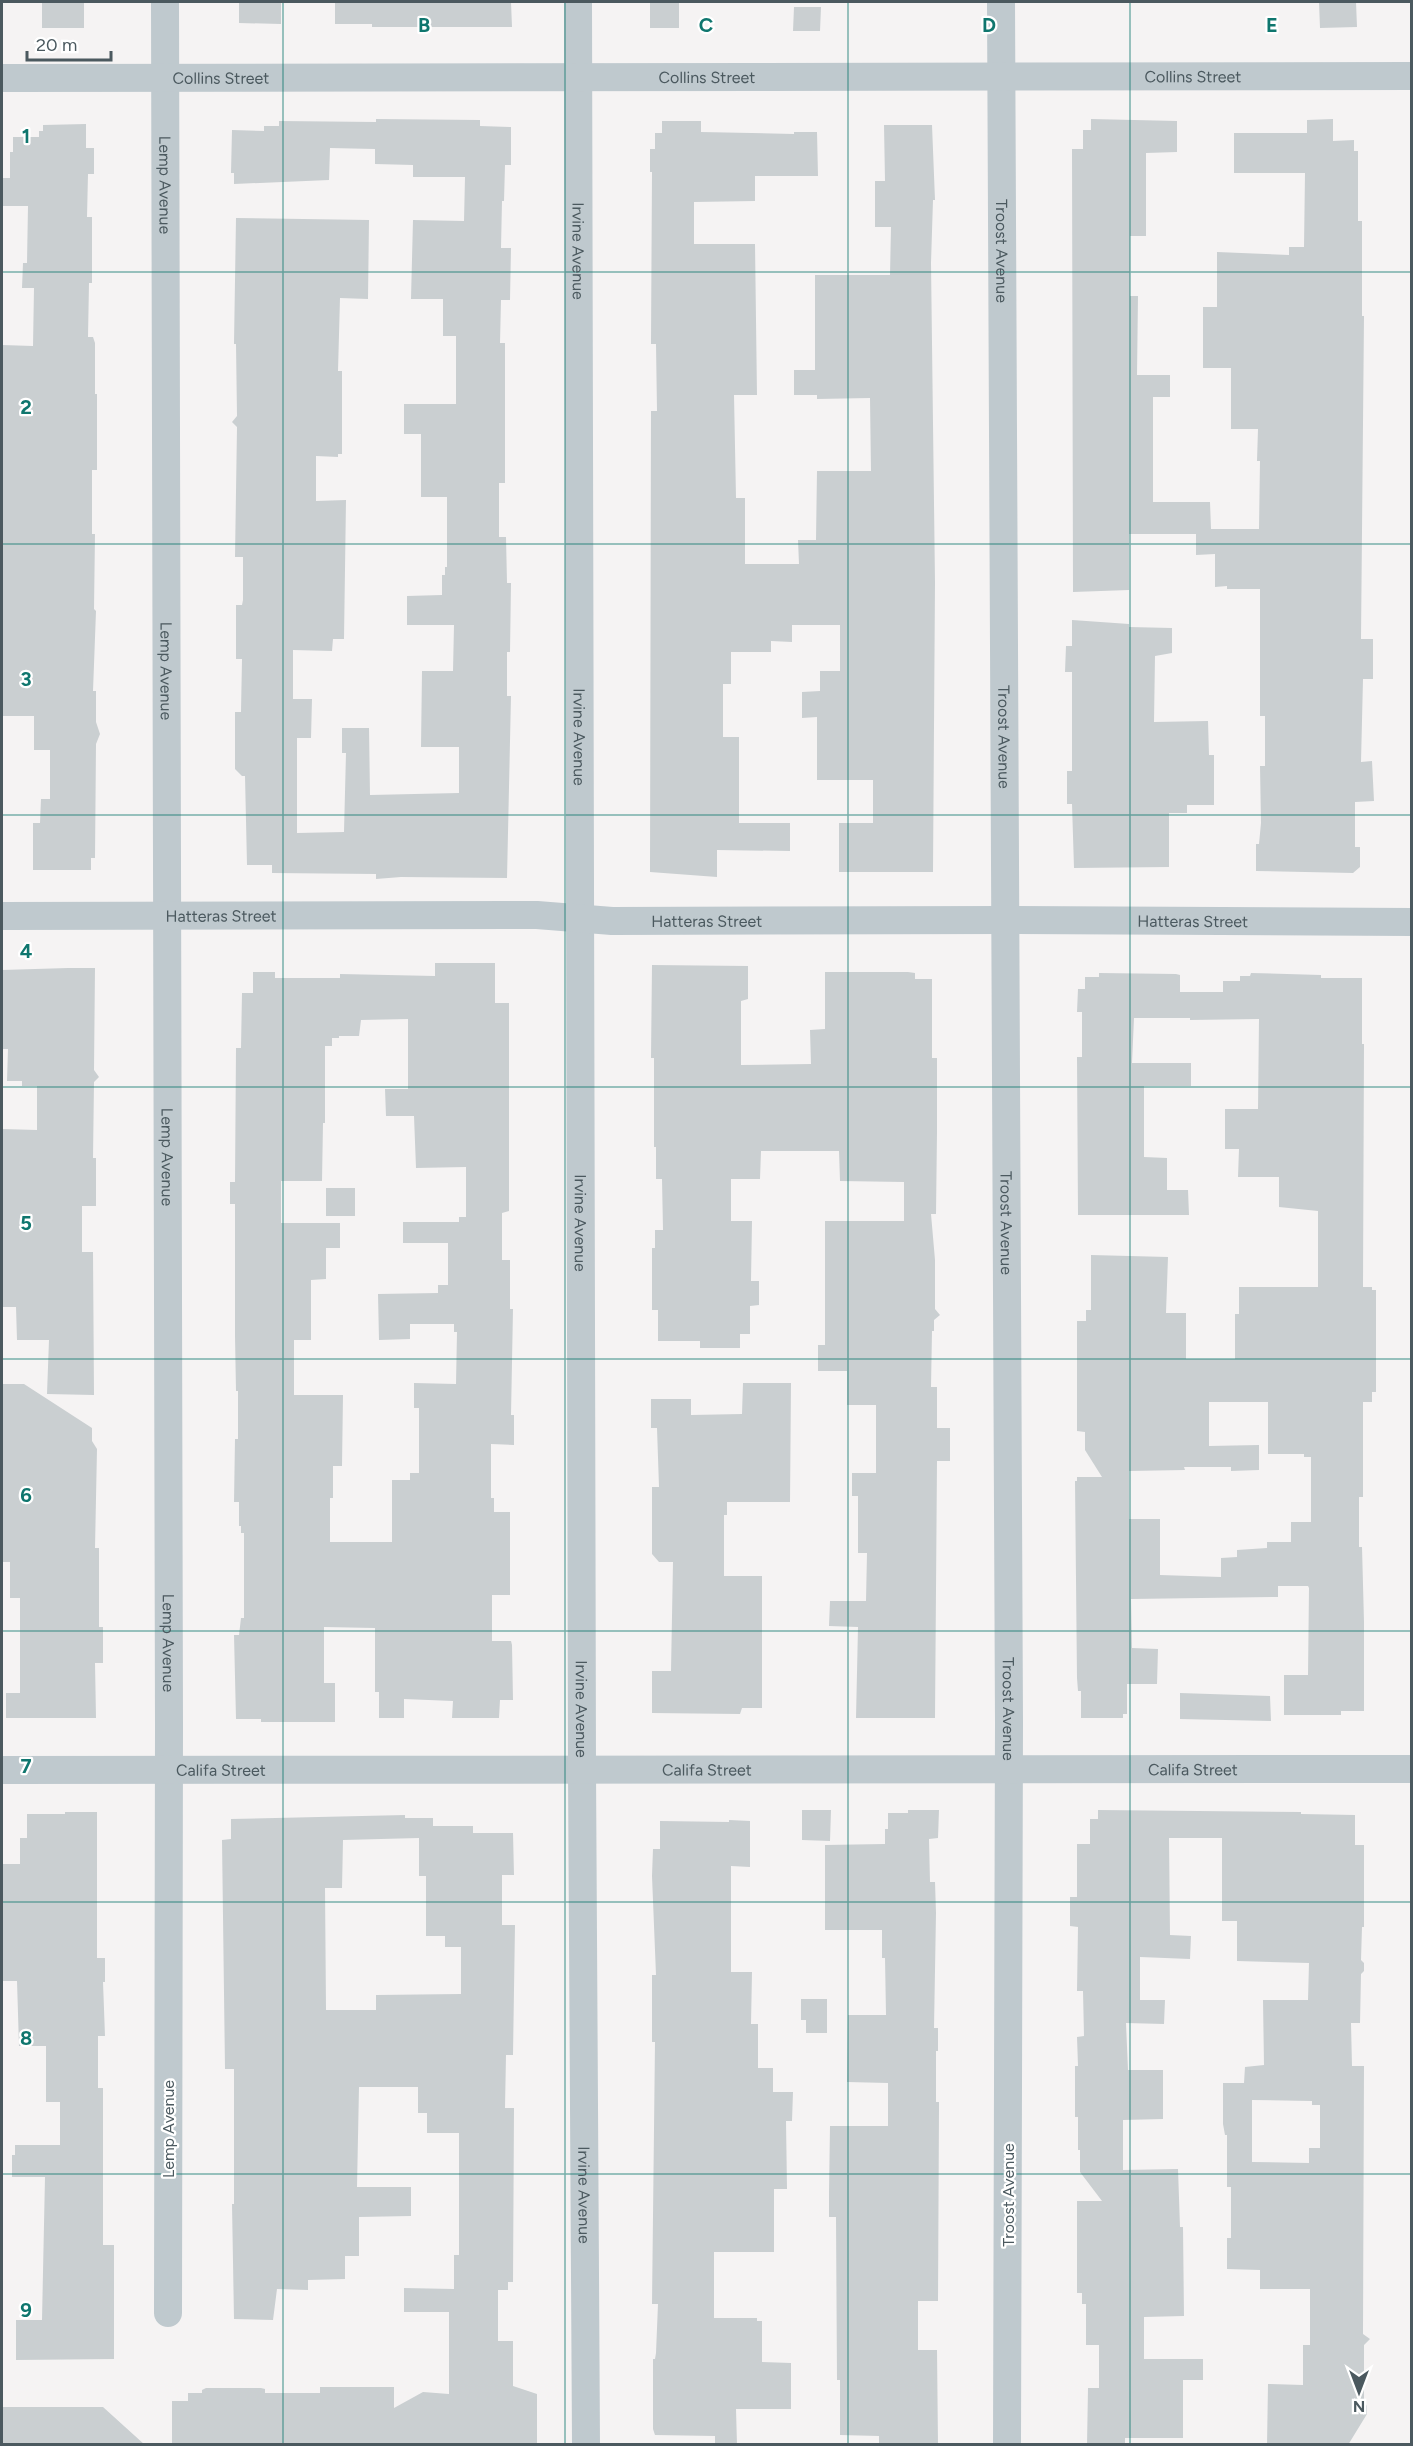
<svg xmlns="http://www.w3.org/2000/svg" width="1413" height="2446" viewBox="0 0 1413 2446" font-family="Figtree,sans-serif">
	<rect width="100%" height="100%" fill="#f5f3f3"/>
	<path fill="#cacfd1" fill-rule="evenodd" d="M 42,2 L 84,2 L 84,28 L 42,28 Z
		M 239,2 L 281,2 L 281,24 L 239,23 Z
		M 335,2 L 511,2 L 512,27 L 372,27 L 372,24 L 335,24 Z
		M 650,2 L 679,2 L 679,28 L 650,28 Z
		M 1319,2 L 1356,2 L 1357,27 L 1320,28 Z
		M 794,7 L 821,7 L 820,31 L 793,31 Z
		M 376,119 L 480,120 L 480,126 L 511,127 L 511,165 L 505,165 L 504,201 L 502,201 L 501,248 L 511,248 L 510,300 L 501,300 L 500,343 L 505,343 L 505,483 L 499,483 L 499,537 L 506,537 L 507,583 L 511,583 L 510,652 L 507,652 L 507,696 L 511,696 L 507,878 L 401,877 L 376,879 L 376,874 L 272,873 L 272,865 L 247,865 L 245,776 L 242,776 L 235,769 L 235,712 L 241,712 L 242,659 L 236,659 L 236,605 L 242,605 L 243,600 L 243,557 L 235,557 L 237,427 L 232,422 L 237,416 L 236,344 L 234,344 L 236,218 L 369,220 L 368,299 L 340,298 L 338,371 L 342,371 L 342,454 L 338,454 L 338,457 L 316,456 L 316,501 L 346,500 L 344,639 L 333,639 L 332,651 L 293,650 L 293,699 L 312,699 L 311,738 L 297,738 L 297,833 L 344,832 L 346,753 L 342,753 L 342,728 L 369,728 L 370,795 L 459,793 L 459,747 L 421,747 L 422,671 L 453,671 L 454,625 L 407,625 L 407,596 L 442,595 L 442,575 L 445,575 L 445,567 L 447,567 L 447,497 L 421,497 L 421,434 L 404,434 L 404,404 L 456,404 L 456,336 L 443,336 L 443,299 L 411,299 L 413,220 L 464,221 L 465,177 L 413,177 L 413,165 L 375,164 L 375,149 L 330,148 L 329,180 L 234,184 L 234,173 L 231,173 L 232,130 L 264,131 L 264,126 L 279,126 L 279,121 L 376,122 Z
		M 1091,119 L 1177,121 L 1177,152 L 1146,153 L 1146,236 L 1130,236 L 1130,296 L 1138,296 L 1137,375 L 1170,375 L 1170,397 L 1153,397 L 1153,502 L 1210,502 L 1211,529 L 1259,529 L 1260,461 L 1257,461 L 1258,429 L 1231,429 L 1231,368 L 1203,368 L 1203,307 L 1217,307 L 1217,252 L 1289,255 L 1289,247 L 1304,247 L 1305,173 L 1234,173 L 1234,133 L 1307,133 L 1307,120 L 1333,119 L 1333,141 L 1354,140 L 1354,151 L 1358,151 L 1358,221 L 1362,221 L 1362,316 L 1364,316 L 1361,639 L 1373,639 L 1373,679 L 1363,679 L 1361,762 L 1372,761 L 1374,801 L 1355,802 L 1355,847 L 1360,847 L 1360,867 L 1353,873 L 1256,871 L 1256,844 L 1259,844 L 1261,823 L 1260,766 L 1265,766 L 1265,716 L 1260,716 L 1260,589 L 1227,589 L 1227,586 L 1215,587 L 1215,554 L 1196,555 L 1196,534 L 1129,534 L 1129,590 L 1073,592 L 1072,149 L 1083,149 L 1083,130 L 1091,130 Z
		M 662,121 L 701,121 L 701,132 L 794,134 L 794,132 L 817,132 L 818,176 L 755,176 L 755,201 L 694,202 L 694,244 L 755,244 L 757,395 L 734,395 L 736,498 L 745,498 L 745,564 L 799,564 L 798,540 L 816,540 L 817,471 L 871,471 L 870,398 L 817,399 L 817,395 L 794,395 L 794,370 L 815,370 L 815,275 L 890,275 L 891,227 L 875,227 L 875,181 L 885,181 L 884,125 L 932,125 L 935,200 L 933,200 L 931,263 L 935,583 L 933,872 L 839,872 L 839,823 L 873,823 L 873,780 L 817,780 L 817,717 L 802,718 L 802,692 L 820,691 L 820,671 L 840,671 L 840,625 L 792,625 L 792,642 L 771,641 L 771,652 L 731,652 L 731,684 L 723,684 L 723,737 L 739,737 L 739,823 L 790,823 L 790,851 L 717,850 L 717,877 L 650,872 L 651,411 L 657,411 L 656,344 L 651,344 L 652,172 L 650,172 L 650,149 L 655,149 L 655,133 L 662,133 Z
		M 86,124 L 86,148 L 94,148 L 94,174 L 88,174 L 87,217 L 92,217 L 92,283 L 89,283 L 88,337 L 93,337 L 95,343 L 95,394 L 97,394 L 97,470 L 92,470 L 92,534 L 95,534 L 94,609 L 96,611 L 93,691 L 96,691 L 96,722 L 100,734 L 96,744 L 95,858 L 91,858 L 91,870 L 33,870 L 33,823 L 40,823 L 41,799 L 50,799 L 50,750 L 34,750 L 34,716 L 2,716 L 2,345 L 33,346 L 34,288 L 22,288 L 23,263 L 27,263 L 28,206 L 2,206 L 2,178 L 10,178 L 10,152 L 13,152 L 13,137 L 39,137 L 39,131 L 43,131 L 43,125 Z
		M 1072,620 L 1129,624 L 1129,627 L 1172,628 L 1172,653 L 1155,656 L 1154,722 L 1208,721 L 1209,755 L 1214,755 L 1214,805 L 1187,805 L 1187,813 L 1169,813 L 1169,867 L 1074,868 L 1072,804 L 1067,804 L 1067,771 L 1072,771 L 1072,672 L 1065,672 L 1066,646 L 1072,646 Z
		M 435,963 L 495,963 L 495,1003 L 509,1003 L 509,1211 L 502,1213 L 502,1260 L 510,1260 L 510,1309 L 513,1309 L 511,1415 L 514,1415 L 514,1445 L 491,1444 L 491,1498 L 494,1498 L 494,1512 L 510,1512 L 510,1595 L 492,1595 L 492,1641 L 511,1641 L 512,1645 L 513,1700 L 500,1700 L 499,1718 L 452,1718 L 453,1701 L 404,1699 L 404,1718 L 379,1718 L 379,1692 L 375,1692 L 375,1628 L 324,1627 L 324,1683 L 335,1683 L 335,1722 L 261,1722 L 261,1719 L 236,1719 L 234,1635 L 239,1635 L 241,1618 L 244,1618 L 244,1533 L 241,1533 L 241,1526 L 239,1526 L 239,1502 L 234,1502 L 235,1439 L 238,1439 L 238,1391 L 236,1391 L 235,1336 L 235,1204 L 230,1204 L 230,1182 L 235,1182 L 236,1048 L 241,1048 L 242,993 L 253,993 L 253,972 L 275,972 L 275,978 L 340,978 L 340,974 L 435,976 ZM 408,1019 L 408,1089 L 385,1089 L 386,1116 L 414,1116 L 416,1168 L 466,1167 L 466,1217 L 459,1217 L 459,1222 L 403,1222 L 403,1243 L 448,1243 L 448,1285 L 438,1285 L 438,1293 L 378,1294 L 379,1340 L 410,1339 L 410,1324 L 454,1324 L 454,1332 L 457,1332 L 456,1384 L 414,1383 L 414,1408 L 419,1408 L 419,1473 L 410,1473 L 410,1480 L 392,1480 L 392,1542 L 330,1542 L 330,1498 L 333,1498 L 333,1466 L 342,1466 L 343,1395 L 294,1395 L 294,1340 L 311,1340 L 311,1280 L 326,1279 L 326,1248 L 340,1248 L 340,1223 L 281,1223 L 281,1181 L 322,1181 L 323,1123 L 325,1123 L 325,1046 L 332,1046 L 332,1038 L 339,1038 L 339,1036 L 359,1036 L 361,1020 Z
		M 652,965 L 748,966 L 748,999 L 741,1001 L 741,1065 L 811,1064 L 810,1030 L 825,1029 L 825,972 L 908,972 L 915,973 L 915,979 L 932,979 L 932,1058 L 937,1058 L 937,1132 L 936,1214 L 931,1214 L 935,1260 L 935,1309 L 940,1315 L 934,1320 L 934,1331 L 932,1331 L 931,1387 L 937,1387 L 937,1428 L 950,1428 L 950,1461 L 937,1461 L 935,1718 L 856,1718 L 858,1627 L 829,1626 L 830,1601 L 866,1601 L 867,1553 L 858,1553 L 858,1496 L 852,1496 L 852,1473 L 876,1473 L 876,1405 L 847,1405 L 847,1371 L 818,1371 L 818,1345 L 825,1345 L 825,1221 L 904,1221 L 904,1182 L 840,1181 L 839,1151 L 761,1151 L 760,1179 L 731,1179 L 731,1221 L 752,1221 L 751,1281 L 759,1281 L 759,1305 L 750,1306 L 750,1334 L 740,1334 L 740,1348 L 700,1348 L 700,1341 L 658,1341 L 658,1310 L 652,1310 L 652,1248 L 655,1248 L 655,1230 L 663,1230 L 662,1179 L 656,1179 L 656,1147 L 654,1147 L 654,1058 L 651,1058 Z
		M 68,968 L 95,968 L 94,1070 L 99,1077 L 94,1082 L 93,1158 L 96,1158 L 96,1206 L 82,1206 L 82,1252 L 93,1252 L 94,1395 L 47,1394 L 49,1340 L 17,1340 L 16,1307 L 2,1307 L 2,1129 L 37,1130 L 37,1086 L 22,1086 L 22,1081 L 7,1081 L 8,1049 L 2,1049 L 2,970 Z
		M 1099,973 L 1176,974 L 1180,975 L 1180,992 L 1223,992 L 1223,981 L 1240,981 L 1240,976 L 1250,976 L 1251,973 L 1321,975 L 1321,978 L 1362,978 L 1362,1044 L 1364,1044 L 1363,1287 L 1372,1287 L 1372,1290 L 1376,1290 L 1376,1392 L 1372,1392 L 1372,1402 L 1363,1402 L 1363,1497 L 1359,1497 L 1359,1547 L 1362,1547 L 1364,1622 L 1364,1711 L 1341,1711 L 1341,1715 L 1284,1715 L 1284,1675 L 1308,1675 L 1309,1588 L 1308,1586 L 1278,1586 L 1278,1597 L 1131,1599 L 1132,1648 L 1158,1649 L 1157,1684 L 1127,1684 L 1127,1714 L 1123,1714 L 1123,1718 L 1081,1718 L 1081,1691 L 1078,1691 L 1077,1678 L 1075,1481 L 1077,1481 L 1077,1477 L 1102,1477 L 1085,1450 L 1085,1432 L 1077,1431 L 1077,1321 L 1086,1321 L 1086,1310 L 1091,1310 L 1091,1255 L 1168,1257 L 1166,1313 L 1186,1313 L 1186,1359 L 1235,1359 L 1235,1314 L 1239,1314 L 1239,1287 L 1318,1287 L 1318,1211 L 1279,1207 L 1279,1177 L 1238,1177 L 1239,1149 L 1225,1149 L 1225,1109 L 1258,1109 L 1259,1019 L 1190,1020 L 1190,1018 L 1134,1018 L 1132,1063 L 1191,1063 L 1191,1086 L 1144,1086 L 1144,1157 L 1167,1158 L 1167,1190 L 1188,1190 L 1189,1215 L 1078,1215 L 1077,1057 L 1082,1057 L 1082,1012 L 1077,1012 L 1078,989 L 1085,989 L 1085,977 L 1099,977 ZM 1209,1402 L 1268,1402 L 1268,1454 L 1304,1454 L 1304,1457 L 1311,1457 L 1311,1522 L 1291,1522 L 1291,1542 L 1267,1542 L 1267,1548 L 1237,1550 L 1237,1557 L 1221,1558 L 1221,1577 L 1160,1575 L 1160,1519 L 1129,1519 L 1129,1471 L 1185,1470 L 1184,1467 L 1231,1467 L 1231,1471 L 1259,1470 L 1259,1445 L 1209,1446 Z
		M 326,1188 L 355,1188 L 355,1216 L 326,1216 Z
		M 743,1383 L 791,1383 L 790,1502 L 727,1502 L 727,1515 L 724,1515 L 724,1576 L 762,1576 L 762,1708 L 742,1708 L 740,1714 L 652,1713 L 652,1671 L 671,1671 L 673,1562 L 659,1562 L 652,1554 L 652,1487 L 659,1487 L 657,1428 L 651,1428 L 651,1399 L 691,1399 L 691,1415 L 742,1414 Z
		M 2,1384 L 24,1384 L 92,1428 L 92,1441 L 97,1449 L 95,1548 L 99,1548 L 99,1627 L 103,1627 L 103,1663 L 95,1663 L 96,1718 L 6,1718 L 6,1693 L 20,1693 L 20,1598 L 10,1598 L 10,1562 L 2,1562 Z
		M 1180,1693 L 1270,1696 L 1271,1721 L 1180,1719 Z
		M 802,1810 L 831,1810 L 830,1841 L 802,1840 Z
		M 908,1810 L 939,1810 L 938,1838 L 929,1839 L 930,1882 L 935,1882 L 936,1913 L 934,2028 L 938,2028 L 938,2051 L 936,2051 L 936,2102 L 939,2102 L 939,2107 L 938,2301 L 918,2301 L 918,2350 L 937,2350 L 938,2445 L 879,2445 L 879,2436 L 840,2435 L 840,2380 L 837,2380 L 836,2217 L 829,2217 L 829,2192 L 830,2126 L 888,2126 L 888,2083 L 847,2082 L 848,2015 L 886,2015 L 885,1958 L 882,1958 L 882,1930 L 825,1930 L 825,1845 L 885,1844 L 885,1829 L 888,1829 L 888,1813 L 908,1813 Z
		M 1098,1810 L 1301,1812 L 1301,1814 L 1355,1815 L 1355,1845 L 1364,1845 L 1364,1927 L 1362,1927 L 1361,1960 L 1364,1963 L 1364,1971 L 1361,1974 L 1360,2023 L 1351,2023 L 1352,2066 L 1364,2066 L 1363,2334 L 1370,2339 L 1364,2345 L 1364,2401 L 1367,2406 L 1367,2414 L 1348,2445 L 1267,2445 L 1268,2384 L 1303,2385 L 1303,2345 L 1310,2345 L 1310,2289 L 1260,2289 L 1260,2270 L 1227,2269 L 1227,2238 L 1231,2238 L 1231,2187 L 1227,2187 L 1227,2135 L 1225,2135 L 1223,2124 L 1223,2083 L 1244,2083 L 1245,2067 L 1264,2065 L 1263,2000 L 1308,2000 L 1309,1963 L 1237,1961 L 1237,1921 L 1222,1921 L 1222,1838 L 1169,1838 L 1170,1935 L 1191,1936 L 1190,1959 L 1140,1957 L 1140,2000 L 1165,2000 L 1164,2024 L 1126,2023 L 1128,2070 L 1163,2070 L 1163,2119 L 1123,2120 L 1123,2170 L 1178,2169 L 1180,2227 L 1183,2227 L 1184,2316 L 1144,2317 L 1144,2359 L 1203,2359 L 1203,2380 L 1183,2380 L 1183,2438 L 1125,2438 L 1125,2445 L 1087,2445 L 1088,2388 L 1099,2388 L 1099,2345 L 1086,2345 L 1086,2304 L 1082,2304 L 1082,2293 L 1077,2293 L 1077,2201 L 1102,2201 L 1080,2172 L 1080,2150 L 1078,2150 L 1078,2117 L 1075,2117 L 1075,2066 L 1078,2066 L 1077,2037 L 1084,2036 L 1083,1991 L 1077,1991 L 1078,1927 L 1070,1926 L 1070,1897 L 1077,1897 L 1077,1844 L 1090,1844 L 1090,1819 L 1098,1819 ZM 1252,2100 L 1312,2101 L 1312,2105 L 1320,2105 L 1320,2148 L 1309,2148 L 1309,2163 L 1252,2162 Z
		M 65,1812 L 97,1812 L 97,1958 L 105,1958 L 105,1982 L 103,1982 L 105,2036 L 98,2036 L 98,2088 L 103,2088 L 103,2245 L 114,2245 L 114,2359 L 16,2360 L 16,2320 L 42,2320 L 45,2177 L 12,2177 L 12,2155 L 15,2155 L 15,2145 L 60,2145 L 60,2102 L 46,2102 L 46,2046 L 19,2046 L 17,1981 L 2,1981 L 2,1864 L 20,1864 L 20,1838 L 27,1838 L 27,1814 L 65,1814 Z
		M 405,1815 L 405,1818 L 433,1818 L 433,1826 L 473,1826 L 473,1833 L 513,1833 L 514,1875 L 502,1875 L 502,1925 L 515,1925 L 513,2055 L 506,2055 L 505,2108 L 514,2108 L 513,2282 L 508,2282 L 508,2290 L 498,2290 L 498,2341 L 513,2341 L 513,2386 L 537,2394 L 537,2445 L 172,2445 L 172,2401 L 188,2401 L 188,2393 L 202,2393 L 202,2390 L 206,2388 L 261,2388 L 265,2389 L 265,2393 L 320,2393 L 320,2387 L 394,2387 L 394,2408 L 423,2392 L 449,2394 L 449,2312 L 404,2312 L 404,2288 L 454,2289 L 454,2255 L 459,2255 L 459,2133 L 427,2133 L 427,2113 L 418,2113 L 418,2087 L 359,2087 L 357,2187 L 411,2187 L 411,2216 L 359,2217 L 359,2256 L 345,2256 L 345,2279 L 308,2280 L 308,2290 L 277,2289 L 273,2320 L 234,2319 L 232,2204 L 234,2204 L 234,2069 L 225,2069 L 222,1840 L 231,1839 L 231,1819 ZM 419,1838 L 419,1876 L 426,1876 L 426,1936 L 445,1936 L 445,1947 L 461,1947 L 461,1994 L 376,1995 L 376,2010 L 326,2010 L 325,1888 L 342,1888 L 343,1840 Z
		M 729,1820 L 750,1821 L 750,1867 L 731,1866 L 731,1972 L 752,1972 L 751,2024 L 758,2024 L 758,2068 L 773,2068 L 773,2092 L 793,2092 L 792,2121 L 786,2121 L 787,2189 L 774,2189 L 774,2252 L 714,2252 L 714,2318 L 757,2318 L 757,2321 L 762,2321 L 762,2362 L 791,2363 L 791,2409 L 736,2409 L 737,2445 L 715,2445 L 715,2436 L 655,2435 L 653,2429 L 653,2359 L 655,2359 L 656,2353 L 658,2304 L 652,2304 L 655,2042 L 652,2042 L 652,1975 L 656,1975 L 652,1876 L 653,1849 L 660,1849 L 660,1821 L 729,1822 Z
		M 801,1999 L 827,1999 L 827,2033 L 806,2033 L 806,2020 L 801,2020 Z
		M 2,2407 L 103,2407 L 145,2445 L 2,2445 Z"/>
	<g fill="none" stroke-linecap="round" stroke-linejoin="round">
		<g stroke="#bfc9ce" stroke-width="28">
			<path id="s1" d="M 165,2 L 169,1727 L 168,2313"/>
			<path id="s2" d="M 578,2 L 582,1769 L 586,2444"/>
			<path id="s3" d="M 1001,2 L 1009,1723 L 1007,2444"/>
			<path id="s4" d="M 2,78 L 1412,76"/>
			<path id="s5" d="M 2,916 L 537,915 L 612,921 L 1006,920 L 1412,922"/>
			<path id="s6" d="M 2,1770 L 1412,1769"/>
		</g>
	</g>
	<path fill="none" stroke="#0f766e" stroke-width="1.5" stroke-opacity="0.55" d="M 283,2 L 283,2444M 565,2 L 565,2444M 848,2 L 848,2444M 1130,2 L 1130,2444M 2,272 L 1412,272M 2,544 L 1412,544M 2,815 L 1412,815M 2,1087 L 1412,1087M 2,1359 L 1412,1359M 2,1631 L 1412,1631M 2,1902 L 1412,1902M 2,2174 L 1412,2174"/>
	<g text-anchor="middle" stroke-width="4.5" stroke-linejoin="round" paint-order="stroke">
		<g font-size="16" fill="#4b595f" stroke="#fff">
			<text dy="6" stroke="none"><textPath href="#s4" startOffset="1191">Collins Street</textPath></text>
			<text dy="6" stroke="none"><textPath href="#s4" startOffset="705">Collins Street</textPath></text>
			<text dy="6" stroke="none"><textPath href="#s4" startOffset="219">Collins Street</textPath></text>
			<text dy="6" stroke="none"><textPath href="#s1" startOffset="183">Lemp Avenue</textPath></text>
			<text dy="6" stroke="none"><textPath href="#s2" startOffset="249">Irvine Avenue</textPath></text>
			<text dy="6" stroke="none"><textPath href="#s3" startOffset="249">Troost Avenue</textPath></text>
			<text dy="6" stroke="none"><textPath href="#s1" startOffset="669">Lemp Avenue</textPath></text>
			<text dy="6" stroke="none"><textPath href="#s2" startOffset="735">Irvine Avenue</textPath></text>
			<text dy="6" stroke="none"><textPath href="#s3" startOffset="735">Troost Avenue</textPath></text>
			<text dy="6" stroke="none"><textPath href="#s5" startOffset="219">Hatteras Street</textPath></text>
			<text dy="6" stroke="none"><textPath href="#s5" startOffset="705">Hatteras Street</textPath></text>
			<text dy="6" stroke="none"><textPath href="#s5" startOffset="1191">Hatteras Street</textPath></text>
			<text dy="6" stroke="none"><textPath href="#s1" startOffset="1155">Lemp Avenue</textPath></text>
			<text dy="6" stroke="none"><textPath href="#s2" startOffset="1221">Irvine Avenue</textPath></text>
			<text dy="6" stroke="none"><textPath href="#s3" startOffset="1221">Troost Avenue</textPath></text>
			<text dy="6" stroke="none"><textPath href="#s1" startOffset="1641">Lemp Avenue</textPath></text>
			<text dy="6" stroke="none"><textPath href="#s2" startOffset="1707">Irvine Avenue</textPath></text>
			<text dy="6" stroke="none"><textPath href="#s3" startOffset="1707">Troost Avenue</textPath></text>
			<text dy="6" stroke="none"><textPath href="#s6" startOffset="219">Califa Street</textPath></text>
			<text dy="6" stroke="none"><textPath href="#s6" startOffset="705">Califa Street</textPath></text>
			<text dy="6" stroke="none"><textPath href="#s6" startOffset="1191">Califa Street</textPath></text>
			<text transform="translate(168 2129) rotate(-90)" y="6">Lemp Avenue</text>
			<text dy="6" stroke="none"><textPath href="#s2" startOffset="2193">Irvine Avenue</textPath></text>
			<text transform="translate(1008 2195) rotate(-90)" y="6">Troost Avenue</text>
		</g>
	</g>
	<g font-size="20" text-anchor="middle" font-weight="bold" fill="#0f766e" stroke="#fff" stroke-width="4.5" stroke-linejoin="round" paint-order="stroke">
		<text x="424" y="32">B</text>
		<text x="706" y="32">C</text>
		<text x="989" y="32">D</text>
		<text x="1272" y="32">E</text>
		<text x="26" y="143">1</text>
		<text x="26" y="414">2</text>
		<text x="26" y="686">3</text>
		<text x="26" y="958">4</text>
		<text x="26" y="1230">5</text>
		<text x="26" y="1502">6</text>
		<text x="26" y="1773">7</text>
		<text x="26" y="2045">8</text>
		<text x="26" y="2317">9</text>
	</g>
	<rect width="1413" height="2446" fill="none" stroke="#4b595f" stroke-width="6"/>
	<g transform="translate(1359 2392) rotate(180)" stroke="#ffffff" stroke-width="4.5" paint-order="stroke">
	<path d="M0-4.5L10 22L0 15L-10 22Z" fill="#4b595f"/>
	<text y="-9" font-size="16" font-weight="bold" text-anchor="middle" fill="#4b595f">N</text>
	</g>
	<path d="M27 51v9h84v-9" fill="none" stroke="#4b595f" stroke-width="3"/>
	<text x="36" y="51" font-size="18" fill="#4b595f" stroke="#ffffff" stroke-width="4.5" paint-order="stroke">20 m</text>
</svg>
